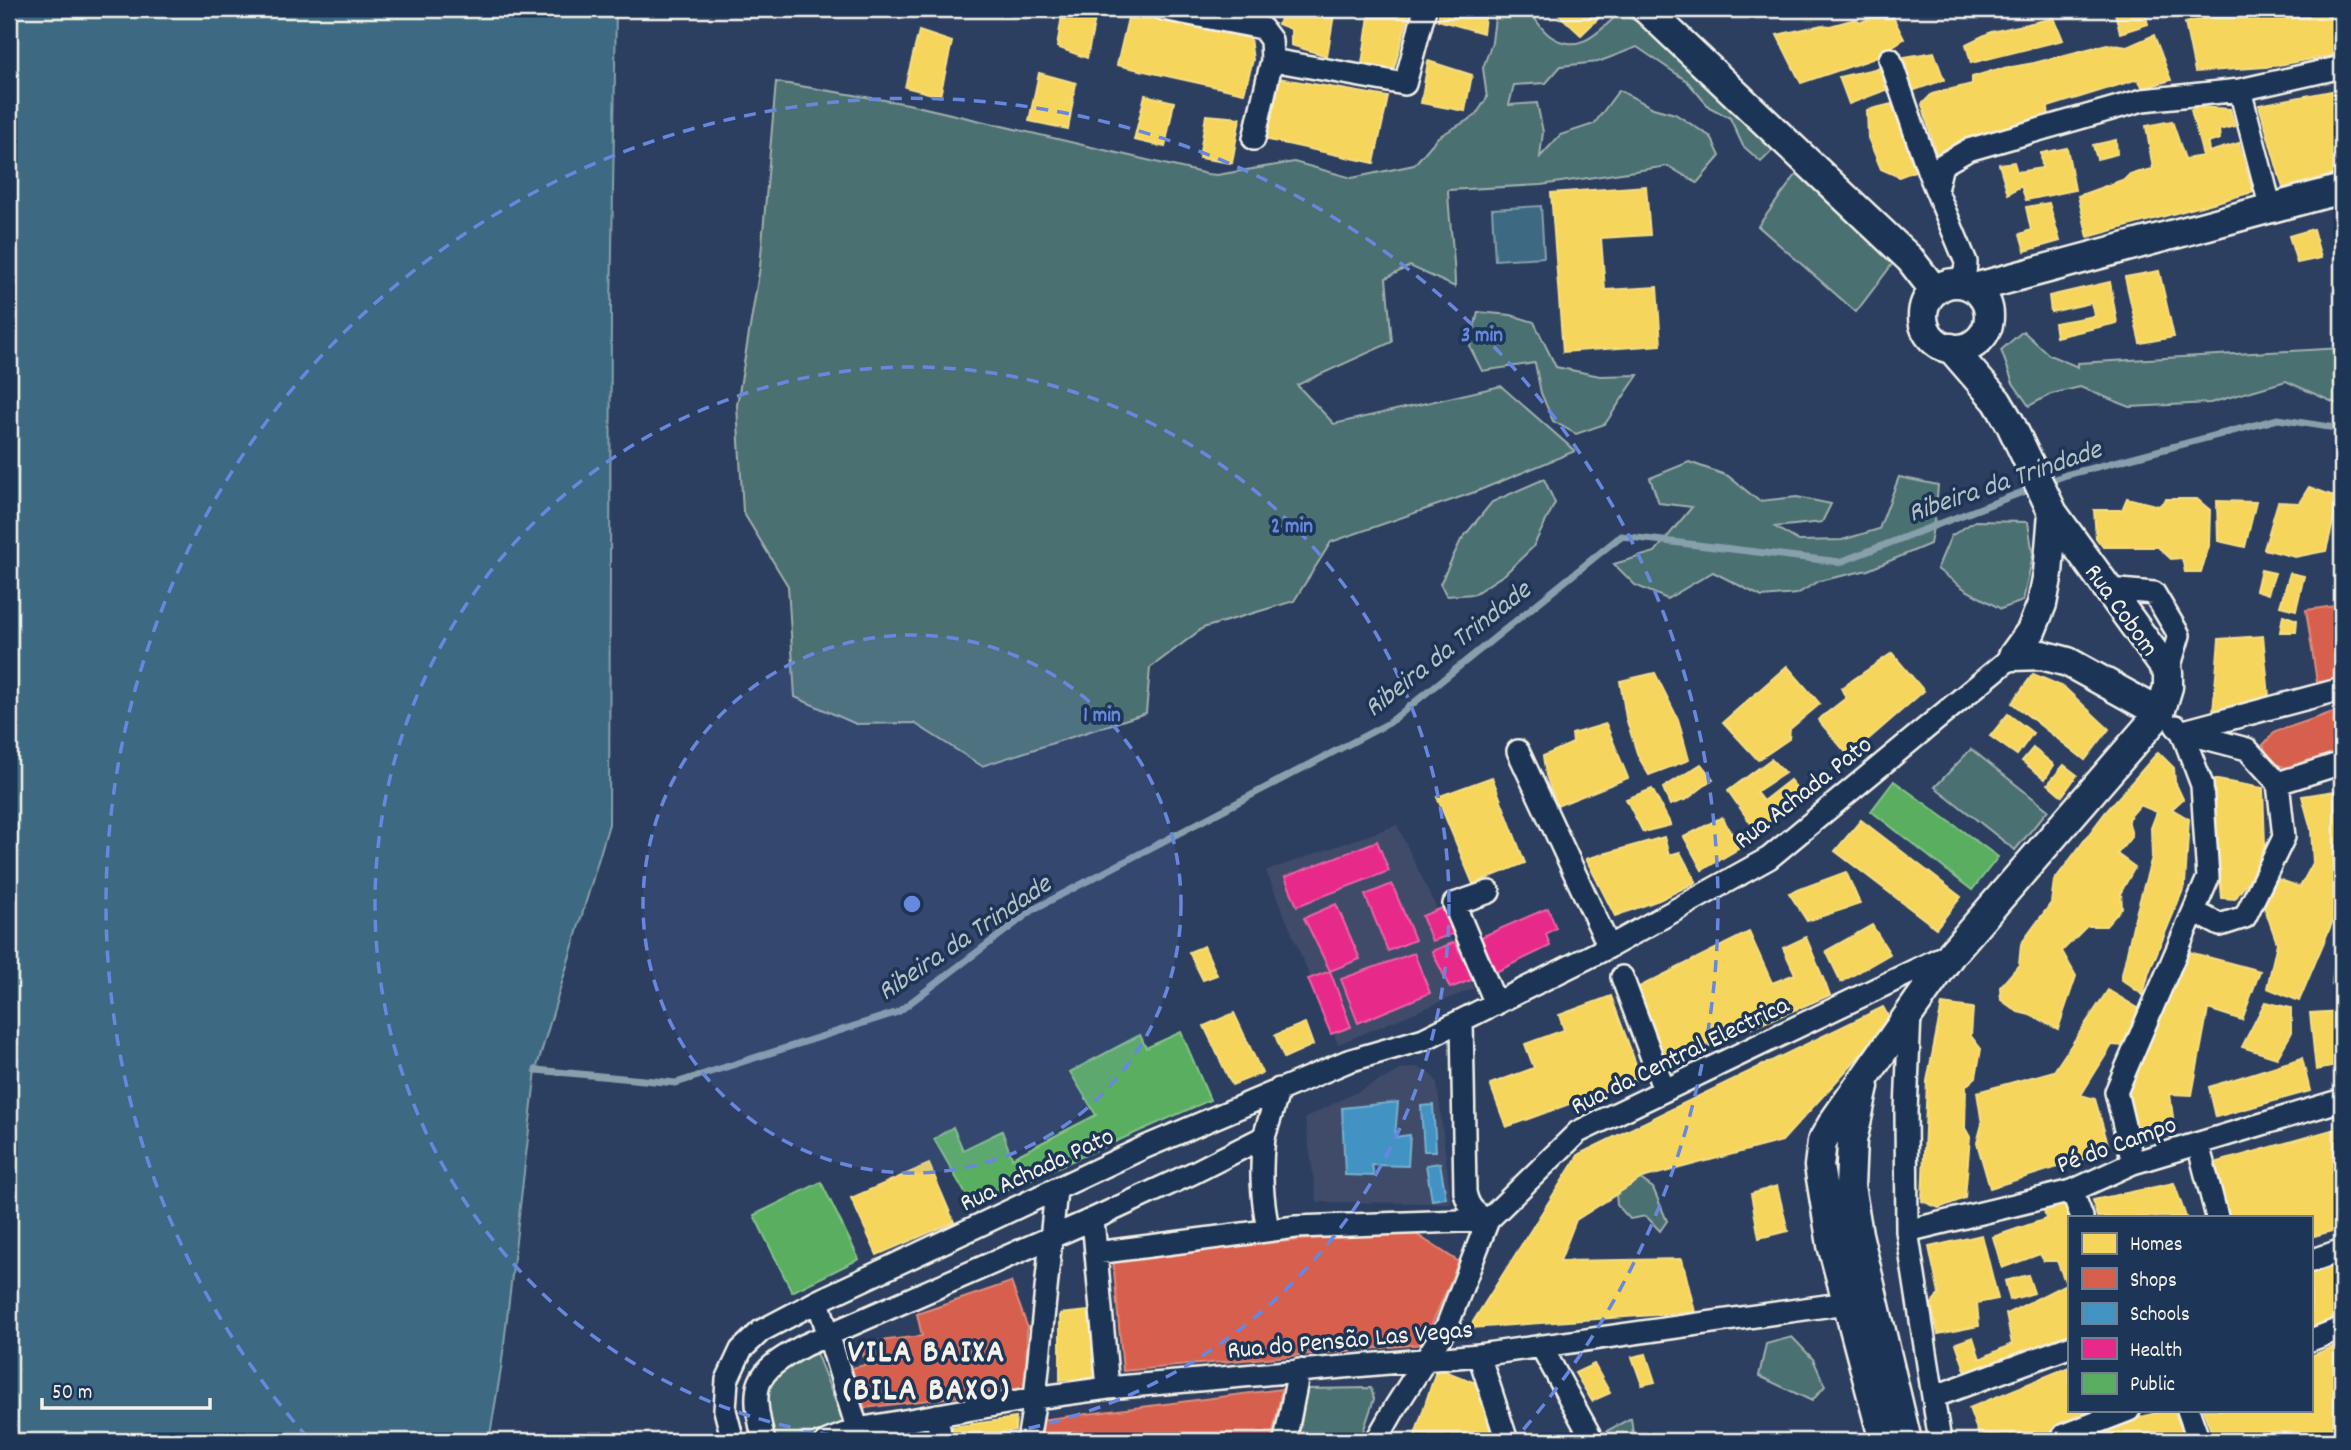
<svg xmlns="http://www.w3.org/2000/svg" width="2351" height="1450" viewBox="0 0 2351 1450" font-family="Dekko,sans-serif">
	<rect width="100%" height="100%" fill="#2d3f60"/>
	<filter id="ink" filterUnits="userSpaceOnUse"><feTurbulence type="fractalNoise" baseFrequency=".0143" numOctaves="2"/><feDisplacementMap in="SourceGraphic" scale="14" xChannelSelector="R" yChannelSelector="G"/><feConvolveMatrix kernelMatrix="1 2 1 2 8 2 1 2 1" color-interpolation-filters="sRGB"/></filter>
	<g filter="url(#ink)">
		<path fill="#404b6a" d="M 1397,825 L 1474,988 L 1338,1044 L 1266,871 Z
			M 1417,1067 L 1429,1073 L 1437,1082 L 1451,1203 L 1317,1202 L 1305,1118 L 1403,1069 Z"/>
		<path fill="#4c7072" stroke="#a0b0ad" stroke-width="2" d="M 1496,9 L 1528,9 C 1534,17 1541,29 1549,35 C 1578,57 1600,31 1620,12 L 1644,26 L 1676,57 L 1709,83 L 1775,148 L 1761,162 L 1743,146 L 1730,118 L 1709,107 L 1687,81 L 1637,47 L 1598,62 L 1561,66 L 1546,83 L 1514,85 L 1509,105 L 1537,103 L 1543,132 L 1540,157 L 1560,135 L 1594,124 L 1619,90 L 1653,108 L 1675,114 L 1711,137 L 1720,156 L 1697,183 L 1668,166 L 1541,185 L 1448,190 C 1449,223 1455,255 1455,287 L 1410,266 L 1386,278 L 1392,342 L 1297,385 L 1334,424 L 1501,386 L 1575,451 L 1475,492 L 1331,542 L 1294,601 L 1203,628 L 1150,668 L 1146,713 L 982,766 L 914,723 L 856,724 L 795,697 L 788,586 L 743,512 L 737,405 L 760,267 L 776,82 L 908,104 L 1207,174 L 1217,175 L 1294,162 L 1352,178 L 1414,165 L 1438,137 L 1475,116 L 1487,98 L 1483,68 L 1492,42 Z
			M 1799,171 L 1893,263 L 1856,312 L 1758,226 Z
			M 1478,312 L 1511,315 L 1534,322 L 1556,367 L 1600,376 L 1638,375 L 1605,424 L 1576,434 L 1553,421 L 1541,393 L 1535,363 L 1482,371 L 1470,347 Z
			M 2023,331 L 2049,355 L 2078,367 L 2078,363 L 2342,348 L 2342,404 L 2335,403 L 2286,381 L 2210,403 L 2130,407 L 2080,387 L 2051,394 L 2029,406 L 2013,383 L 2001,350 Z
			M 1689,462 L 1728,476 L 1759,501 L 1797,497 L 1831,504 L 1822,522 L 1775,527 L 1799,541 L 1842,540 L 1879,529 L 1899,477 L 1938,485 L 1936,510 L 1930,544 L 1868,570 L 1819,581 L 1797,594 L 1762,597 L 1713,572 L 1667,599 L 1635,585 L 1614,564 L 1655,552 L 1692,507 L 1659,503 L 1650,478 Z
			M 1544,479 L 1555,503 L 1533,547 L 1505,574 L 1474,594 L 1447,596 L 1440,584 L 1461,540 L 1492,502 Z
			M 1975,521 L 2028,522 L 2033,555 L 2023,601 L 2001,609 L 1966,590 L 1937,569 L 1951,536 Z
			M 1971,749 L 2048,810 L 2015,850 L 1935,787 Z
			M 1632,1173 L 1653,1188 L 1667,1221 L 1660,1231 L 1646,1216 L 1630,1219 L 1617,1205 L 1615,1182 Z
			M 1792,1337 L 1813,1359 L 1825,1386 L 1812,1401 L 1759,1376 L 1766,1344 Z
			M 811,1340 L 845,1426 L 802,1441 L 756,1441 L 746,1407 L 750,1380 L 771,1351 Z
			M 1371,1388 L 1374,1399 L 1360,1441 L 1298,1441 L 1307,1389 Z
			M 1631,1418 L 1634,1441 L 1606,1441 L 1603,1433 Z"/>
		<path fill="#3e6a82" stroke="#87a0ab" stroke-width="2" d="M 9,9 L 616,9 L 611,311 L 609,824 L 536,1070 L 501,1369 L 489,1441 L 9,1441 Z
			M 1541,206 L 1544,257 L 1495,260 L 1492,209 Z"/>
		<path fill="#f6d55c" stroke="#f5dd86" stroke-width="2" d="M 1063,9 L 1097,9 L 1087,58 L 1057,47 Z
			M 1265,9 L 1335,9 L 1327,56 L 1291,45 L 1291,29 L 1278,24 L 1282,13 Z
			M 1370,9 L 1385,9 L 1409,15 L 1393,71 L 1362,64 Z
			M 1440,9 L 1486,9 L 1483,33 L 1438,20 Z
			M 1553,9 L 1608,9 L 1581,35 Z
			M 1688,9 L 1716,9 L 1693,17 Z
			M 2114,9 L 2144,9 L 2148,24 L 2120,33 Z
			M 2243,9 L 2264,9 L 2266,14 L 2293,9 L 2342,9 L 2342,54 L 2266,67 L 2195,72 L 2185,23 Z
			M 1883,13 L 1887,18 L 1893,17 L 1904,39 L 1872,59 L 1801,83 L 1777,35 L 1822,25 L 1830,26 L 1855,19 L 1861,22 Z
			M 1128,18 L 1167,19 L 1250,38 L 1253,60 L 1244,93 L 1117,65 Z
			M 2054,18 L 2063,40 L 1971,63 L 1966,44 L 1991,32 Z
			M 919,31 L 952,42 L 940,96 L 905,87 Z
			M 2154,35 L 2171,80 L 2143,88 L 2138,79 L 2048,107 L 2049,117 L 1970,139 L 1936,153 L 1922,104 L 1932,94 L 1972,84 L 1972,77 L 1995,70 L 2034,63 L 2107,44 L 2127,47 Z
			M 1934,52 L 1944,80 L 1912,91 L 1904,57 Z
			M 1428,61 L 1472,75 L 1465,111 L 1421,103 Z
			M 1879,68 L 1886,90 L 1849,104 L 1839,77 Z
			M 1039,73 L 1076,83 L 1068,129 L 1029,121 Z
			M 1278,78 L 1388,97 L 1374,163 L 1264,139 Z
			M 2342,89 L 2342,172 L 2283,188 L 2259,105 Z
			M 1145,95 L 1174,102 L 1165,147 L 1134,140 Z
			M 1892,104 L 1915,171 L 1899,177 L 1881,169 L 1868,138 L 1867,110 Z
			M 2196,107 L 2230,109 L 2235,126 L 2219,130 L 2220,139 L 2208,143 L 2209,152 L 2239,143 L 2253,192 L 2088,237 L 2078,196 L 2125,179 L 2130,174 L 2153,169 L 2146,126 L 2172,121 L 2185,159 L 2203,156 L 2191,110 Z
			M 1206,115 L 1240,118 L 1232,163 L 1199,158 Z
			M 2116,140 L 2117,154 L 2097,159 L 2093,145 Z
			M 2067,148 L 2075,190 L 2026,200 L 2021,186 L 2008,194 L 1999,164 L 2014,162 L 2017,172 L 2042,168 L 2041,153 Z
			M 1646,186 L 1650,235 L 1601,238 L 1605,290 L 1657,287 L 1661,345 L 1563,352 L 1551,193 Z
			M 2049,203 L 2060,241 L 2025,251 L 2020,234 L 2031,230 L 2026,207 Z
			M 2313,229 L 2321,258 L 2297,263 L 2289,236 Z
			M 2159,271 L 2174,337 L 2140,343 L 2125,277 Z
			M 2110,282 L 2117,323 L 2056,337 L 2054,323 L 2095,316 L 2091,303 L 2051,312 L 2049,296 Z
			M 2309,487 L 2339,498 L 2326,551 L 2295,557 L 2264,549 L 2278,502 L 2299,503 Z
			M 2127,498 L 2159,506 L 2166,499 L 2197,499 L 2210,510 L 2209,546 L 2201,572 L 2185,572 L 2182,558 L 2171,559 L 2158,547 L 2103,547 L 2096,538 L 2094,510 L 2122,510 Z
			M 2217,501 L 2256,502 L 2245,547 L 2218,541 Z
			M 2342,525 L 2342,564 L 2338,550 Z
			M 2261,570 L 2275,573 L 2268,594 L 2256,590 Z
			M 2290,573 L 2304,576 L 2296,610 L 2280,606 Z
			M 2283,615 L 2297,620 L 2296,632 L 2280,632 Z
			M 2263,636 L 2269,696 L 2213,712 L 2219,639 Z
			M 1892,653 L 1924,691 L 1849,756 L 1818,720 L 1846,698 L 1841,688 Z
			M 1787,666 L 1820,704 L 1790,729 L 1789,739 L 1758,760 L 1723,722 Z
			M 1655,673 L 1678,719 L 1689,760 L 1649,775 L 1638,756 L 1626,718 L 1620,681 Z
			M 2033,674 L 2064,687 L 2109,729 L 2085,760 L 2012,703 Z
			M 2008,714 L 2033,733 L 2017,755 L 1990,736 Z
			M 1606,724 L 1628,778 L 1557,806 L 1546,775 L 1543,756 L 1573,743 L 1572,734 Z
			M 2033,748 L 2054,765 L 2045,779 L 2022,761 Z
			M 2158,752 L 2174,768 L 2175,782 L 2183,799 L 2172,809 L 2189,819 L 2185,885 L 2149,972 L 2143,995 L 2121,979 L 2134,921 L 2152,857 L 2151,828 L 2157,812 L 2140,805 L 2128,819 L 2132,836 L 2117,854 L 2135,867 L 2121,892 L 2122,908 L 2106,926 L 2087,926 L 2062,951 L 2076,976 L 2058,1029 L 2030,1015 L 2018,1012 L 2001,1000 L 2000,987 L 2019,965 L 2021,944 L 2051,903 L 2054,881 L 2105,813 Z
			M 1771,759 L 1785,773 L 1756,792 L 1763,801 L 1790,780 L 1803,796 L 1757,832 L 1728,791 Z
			M 1701,764 L 1713,779 L 1687,799 L 1670,805 L 1663,788 Z
			M 2064,765 L 2077,775 L 2062,796 L 2048,784 Z
			M 1492,777 L 1525,863 L 1473,884 L 1437,797 Z
			M 2212,779 L 2263,788 L 2265,845 L 2250,878 L 2235,899 L 2222,898 Z
			M 1652,789 L 1671,825 L 1643,832 L 1626,799 Z
			M 2342,790 L 2342,891 L 2337,911 L 2299,1001 L 2267,988 L 2277,943 L 2264,906 L 2278,879 L 2300,887 L 2313,863 L 2311,829 L 2302,796 Z
			M 1722,817 L 1740,848 L 1702,870 L 1684,837 Z
			M 1861,820 L 1961,897 L 1936,928 L 1835,851 Z
			M 1664,837 L 1669,855 L 1680,852 L 1696,882 L 1659,900 L 1615,916 L 1586,859 Z
			M 1846,872 L 1860,904 L 1807,921 L 1789,893 Z
			M 1872,925 L 1890,954 L 1841,982 L 1826,951 Z
			M 1749,932 L 1772,983 L 1795,974 L 1783,948 L 1806,937 L 1830,995 L 1667,1064 L 1637,988 Z
			M 2337,937 L 2342,938 L 2342,988 L 2332,984 Z
			M 1204,946 L 1217,975 L 1203,980 L 1189,952 Z
			M 2189,952 L 2260,971 L 2242,1020 L 2208,1009 L 2192,1095 L 2170,1094 L 2175,1133 L 2138,1141 L 2126,1089 Z
			M 2108,990 L 2141,1010 L 2124,1046 L 2112,1045 L 2081,1095 L 2095,1099 L 2110,1151 L 1990,1188 L 1977,1143 L 1982,1124 L 1977,1092 L 2054,1071 Z
			M 1611,996 L 1641,1078 L 1506,1127 L 1490,1084 L 1534,1068 L 1525,1044 L 1564,1030 L 1559,1015 Z
			M 2265,1002 L 2291,1008 L 2291,1034 L 2277,1058 L 2242,1047 Z
			M 1942,1004 L 1973,1008 L 1971,1036 L 1981,1049 L 1976,1077 L 1966,1086 L 1965,1128 L 1970,1137 L 1965,1198 L 1939,1208 L 1922,1201 L 1927,1081 Z
			M 1883,1007 L 1891,1021 L 1782,1141 L 1642,1178 L 1576,1220 L 1560,1261 L 1682,1259 L 1695,1312 L 1469,1328 L 1579,1154 Z
			M 2342,1011 L 2342,1065 L 2316,1070 L 2310,1013 Z
			M 1234,1013 L 1262,1073 L 1232,1085 L 1204,1026 Z
			M 1305,1023 L 1313,1045 L 1284,1058 L 1275,1035 Z
			M 2302,1058 L 2310,1091 L 2216,1117 L 2209,1087 Z
			M 2342,1127 L 2342,1228 L 2311,1237 L 2311,1217 L 2219,1217 L 2204,1166 Z
			M 929,1164 L 954,1222 L 877,1255 L 851,1198 Z
			M 2174,1183 L 2186,1217 L 2097,1217 L 2093,1200 Z
			M 1777,1186 L 1788,1231 L 1759,1238 L 1751,1194 Z
			M 2067,1198 L 2074,1217 L 2069,1217 L 2069,1341 L 1968,1379 L 1956,1343 L 1973,1337 L 1980,1359 L 2012,1344 L 2006,1314 L 2066,1284 L 2057,1261 L 2044,1261 L 2040,1254 L 2002,1268 L 1993,1237 L 2046,1219 L 2043,1205 Z
			M 1982,1235 L 1998,1299 L 1977,1303 L 1979,1326 L 1938,1334 L 1931,1305 L 1939,1294 L 1929,1247 Z
			M 2342,1264 L 2342,1322 L 2311,1334 L 2311,1274 Z
			M 2028,1275 L 2034,1293 L 2010,1300 L 2005,1281 Z
			M 1088,1311 L 1098,1377 L 1060,1380 L 1060,1314 Z
			M 2342,1343 L 2342,1441 L 2215,1441 L 2203,1410 L 2311,1410 L 2311,1356 Z
			M 1646,1354 L 1655,1382 L 1642,1385 L 1632,1357 Z
			M 1594,1364 L 1610,1393 L 1592,1401 L 1575,1373 Z
			M 2069,1367 L 2069,1410 L 2102,1410 L 2048,1432 L 2042,1441 L 1981,1441 L 1969,1408 Z
			M 1437,1368 L 1486,1387 L 1498,1441 L 1413,1441 Z
			M 2166,1410 L 2173,1410 L 2185,1437 L 2173,1441 L 2078,1441 L 2089,1432 Z
			M 1016,1418 L 1014,1441 L 952,1441 L 951,1427 Z
			M 927,1429 L 929,1441 L 878,1441 L 877,1437 Z"/>
		<path fill="#d6604d" stroke="#df8c7c" stroke-width="2" d="M 2342,605 L 2342,680 L 2317,682 L 2306,610 Z
			M 2342,709 L 2342,750 L 2289,769 L 2271,762 L 2263,745 L 2275,732 Z
			M 1408,1229 L 1459,1262 L 1423,1344 L 1123,1371 L 1113,1259 Z
			M 1011,1282 L 1027,1326 L 1026,1388 L 865,1408 L 852,1368 L 865,1365 L 861,1343 L 922,1336 L 917,1314 Z
			M 1282,1389 L 1271,1441 L 1031,1441 L 1033,1421 Z"/>
		<path fill="#4393c3" stroke="#78afce" stroke-width="2" d="M 1398,1102 L 1395,1137 L 1410,1135 L 1408,1166 L 1372,1165 L 1374,1176 L 1345,1175 L 1342,1108 Z
			M 1433,1105 L 1436,1151 L 1424,1151 L 1421,1106 Z
			M 1440,1163 L 1446,1198 L 1432,1200 L 1426,1165 Z"/>
		<path fill="#e7298a" stroke="#eb65a6" stroke-width="2" d="M 1377,841 L 1389,871 L 1297,906 L 1285,877 Z
			M 1392,884 L 1415,940 L 1388,951 L 1365,895 Z
			M 1336,904 L 1360,959 L 1330,971 L 1304,918 Z
			M 1442,908 L 1453,934 L 1432,941 L 1422,916 Z
			M 1548,908 L 1556,928 L 1546,934 L 1550,946 L 1496,972 L 1481,937 Z
			M 1455,942 L 1474,979 L 1450,988 L 1432,951 Z
			M 1414,953 L 1430,993 L 1358,1023 L 1341,979 Z
			M 1330,971 L 1351,1027 L 1331,1034 L 1308,979 Z"/>
		<path fill="#5aae61" stroke="#88c28a" stroke-width="2" d="M 1894,781 L 1998,857 L 1972,890 L 1871,811 Z
			M 1181,1032 L 1210,1100 L 972,1205 L 934,1139 L 953,1127 L 963,1150 L 1002,1131 L 1012,1158 L 1096,1115 L 1070,1072 L 1140,1035 L 1146,1048 Z
			M 821,1182 L 859,1259 L 792,1292 L 754,1215 Z"/>
		<g fill="none" stroke-linecap="round" stroke-linejoin="round">
			<path stroke="#87a0ab" stroke-width="7" d="M 2044,483 L 2066,475 L 2278,419 L 2342,429
				M 536,1070 L 676,1083 L 898,1012 L 1034,909 L 1389,723 L 1621,536 L 1840,562 L 2033,488"/>
			<g stroke="#f4f1e8" stroke-width="26">
				<path id="minor" d="M 1163,9 L 1262,28 L 1271,40 L 1272,60 L 1405,84 L 1425,9
					M 1890,59 L 1929,173 L 1966,262 L 1964,284
					M 2240,90 L 2271,209
					M 1254,139 L 1272,60
					M 1936,190 L 1942,165 L 1968,150 L 2143,100 L 2240,90 L 2342,67
					M 2108,589 L 2154,593 L 2179,635 L 2168,672
					M 2176,726 L 2182,732 L 2247,749 L 2278,783 L 2284,837 L 2245,917 L 2220,925 L 2195,912
					M 2184,731 L 2342,689
					M 1518,751 L 1609,947
					M 2278,783 L 2342,763
					M 1489,892 L 1454,904 L 1496,1004
					M 1622,977 L 1664,1090
					M 1910,1012 L 1906,1112 L 1907,1231 L 1940,1441
					M 1462,1021 L 1465,1192 C 1468,1207 1474,1213 1488,1220
					M 1264,1137 C 1260,1171 1262,1197 1268,1230
					M 2198,1144 L 2217,1217
					M 2133,1163 L 2116,1092 L 2208,878 L 2202,785 L 2182,732
					M 2072,1191 L 2082,1217
					M 1093,1219 L 1108,1388
					M 1907,1231 L 2072,1191 L 2133,1163 L 2342,1100
					M 1096,1253 L 1296,1227 L 1488,1220
					M 2311,1261 L 2342,1250
					M 818,1301 L 861,1441
					M 2311,1340 L 2342,1328
					M 1541,1346 L 1593,1441
					M 1479,1355 L 1507,1441
					M 1933,1397 L 2069,1347
					M 2188,1410 L 2199,1441
					M 937,1415 L 941,1441
					M 733,1441 L 725,1410 L 727,1380 L 741,1350 L 761,1331 L 818,1301 L 1143,1148 L 1348,1061 L 1424,1039 L 1609,947 L 1769,858 L 2013,656
					M 764,1441 C 750,1384 753,1373 805,1345 L 1093,1219 L 1193,1173 L 1264,1137 L 1279,1089
					M 827,1441 L 858,1429 L 1035,1398 L 1108,1388 L 1479,1355 L 1861,1301
					M 1028,1441 L 1035,1398 L 1056,1190
					M 1285,1441 L 1299,1370
					M 1376,1441 L 1396,1406 L 1447,1326 L 1488,1220 L 1578,1132 L 1951,953
					M 2060,1441 L 2064,1435 L 2129,1410"/>
			</g>
			<g stroke="#f4f1e8" stroke-width="33">
				<path id="major" d="M 1646,9 L 1910,259 L 1935,291
					M1923 316a33 33 0 1 1 66 0a33 33 0 1 1-66 0Z
					M 1974,288 L 2342,189
					M 1951,348 L 1997,401 L 2010,423 L 2053,513 L 2048,573 L 2042,604 L 2031,631 L 2013,656
					M 2013,656 L 2042,655 L 2068,662 L 2160,713
					M 1864,1087 L 1852,1141 L 1850,1186 L 1858,1234 L 1907,1441
					M 1884,1441 L 1832,1245 L 1819,1166 L 1822,1142 L 1834,1121 L 1952,953 L 2160,713 L 2168,687 L 2168,672 L 2053,513"/>
			</g>
			<use href="#minor" stroke="#1d3557" stroke-width="21"/>
			<use href="#major" stroke="#1d3557" stroke-width="28"/>
		</g>
	</g>
	<circle cx="912" cy="904" r="269" fill="#6887de" fill-opacity=".12"/>
	<g fill="none" stroke="#6887de" stroke-width="3.5" stroke-dasharray="12 9">
		<circle cx="912" cy="904" r="269"/>
		<circle cx="912" cy="904" r="537"/>
		<path d="M308 1438A806 806 0 1 1 1516 1438"/>
	</g>
	<g text-anchor="middle" stroke-width="7" stroke-linejoin="round" paint-order="stroke">
		<g font-size="26" fill="#f4f1e8" stroke="#1d3557">
			<text transform="translate(2123 609) rotate(54)" y="9">Rua Cobom</text>
			<text transform="translate(1802 791) rotate(-38)" y="9">Rua Achada Pato</text>
			<text transform="translate(1679 1054) rotate(-26)" y="9">Rua da Central Electrica</text>
			<text transform="translate(2116 1143) rotate(-20)" y="9">Pé do Campo</text>
			<text transform="translate(1036 1168) rotate(-25)" y="9">Rua Achada Pato</text>
			<text transform="translate(1350 1338) rotate(-5)" y="9">Rua do Pensão Las Vegas</text>
		</g>
		<g font-size="28" font-style="italic" fill="#b4c2c4" stroke="#1d3557">
			<text transform="translate(2004 479) rotate(-19)" y="10">Ribeira da Trindade</text>
			<text transform="translate(1446 647) rotate(-38)" y="10">Ribeira da Trindade</text>
			<text transform="translate(963 936) rotate(-34)" y="10">Ribeira da Trindade</text>
		</g>
		<g font-size="33" font-weight="bold" letter-spacing="2" fill="#f4f1e8" stroke="#1d3557">
			<text x="927" y="1361">VILA BAIXA<tspan x="927" dy="38">(BILA BAXO)</tspan></text>
		</g>
	</g>
	<circle cx="912" cy="904" r="10" fill="#6887de" stroke="#1d3557" stroke-width="3.5"/>
	<g font-size="21" text-anchor="middle" font-weight="bold" fill="#6887de" stroke="#1d3557" stroke-width="7" stroke-linejoin="round" paint-order="stroke">
		<text x="1482" y="341">3 min</text>
		<text x="1292" y="532">2 min</text>
		<text x="1102" y="721">1 min</text>
	</g>
	<rect width="2351" height="1450" fill="none" stroke="#1d3557" stroke-width="35"/>
	<rect x="18" y="18" width="2316" height="1415" fill="none" stroke="#f4f1e8" stroke-width="2.5" filter="url(#ink)"/>
	<rect x="2068" y="1216" width="245" height="196" fill="#1d3557" stroke="#738091" stroke-width="2"/>
	<rect x="2082" y="1233" width="35" height="21" fill="#f6d55c" stroke="#738091" stroke-width="2"/>
	<text x="2130" y="1250" font-size="21" fill="#f4f1e8">Homes</text>
	<rect x="2082" y="1268" width="35" height="21" fill="#d6604d" stroke="#738091" stroke-width="2"/>
	<text x="2130" y="1286" font-size="21" fill="#f4f1e8">Shops</text>
	<rect x="2082" y="1303" width="35" height="21" fill="#4393c3" stroke="#738091" stroke-width="2"/>
	<text x="2130" y="1320" font-size="21" fill="#f4f1e8">Schools</text>
	<rect x="2082" y="1338" width="35" height="21" fill="#e7298a" stroke="#738091" stroke-width="2"/>
	<text x="2130" y="1356" font-size="21" fill="#f4f1e8">Health</text>
	<rect x="2082" y="1373" width="35" height="21" fill="#5aae61" stroke="#738091" stroke-width="2"/>
	<text x="2130" y="1390" font-size="21" fill="#f4f1e8">Public</text>
	<path d="M42 1398v10h168v-10" fill="none" stroke="#f4f1e8" stroke-width="3.5"/>
	<text x="52" y="1398" font-size="21" fill="#f4f1e8" stroke="#1d3557" stroke-width="5" paint-order="stroke">50 m</text>
</svg>
